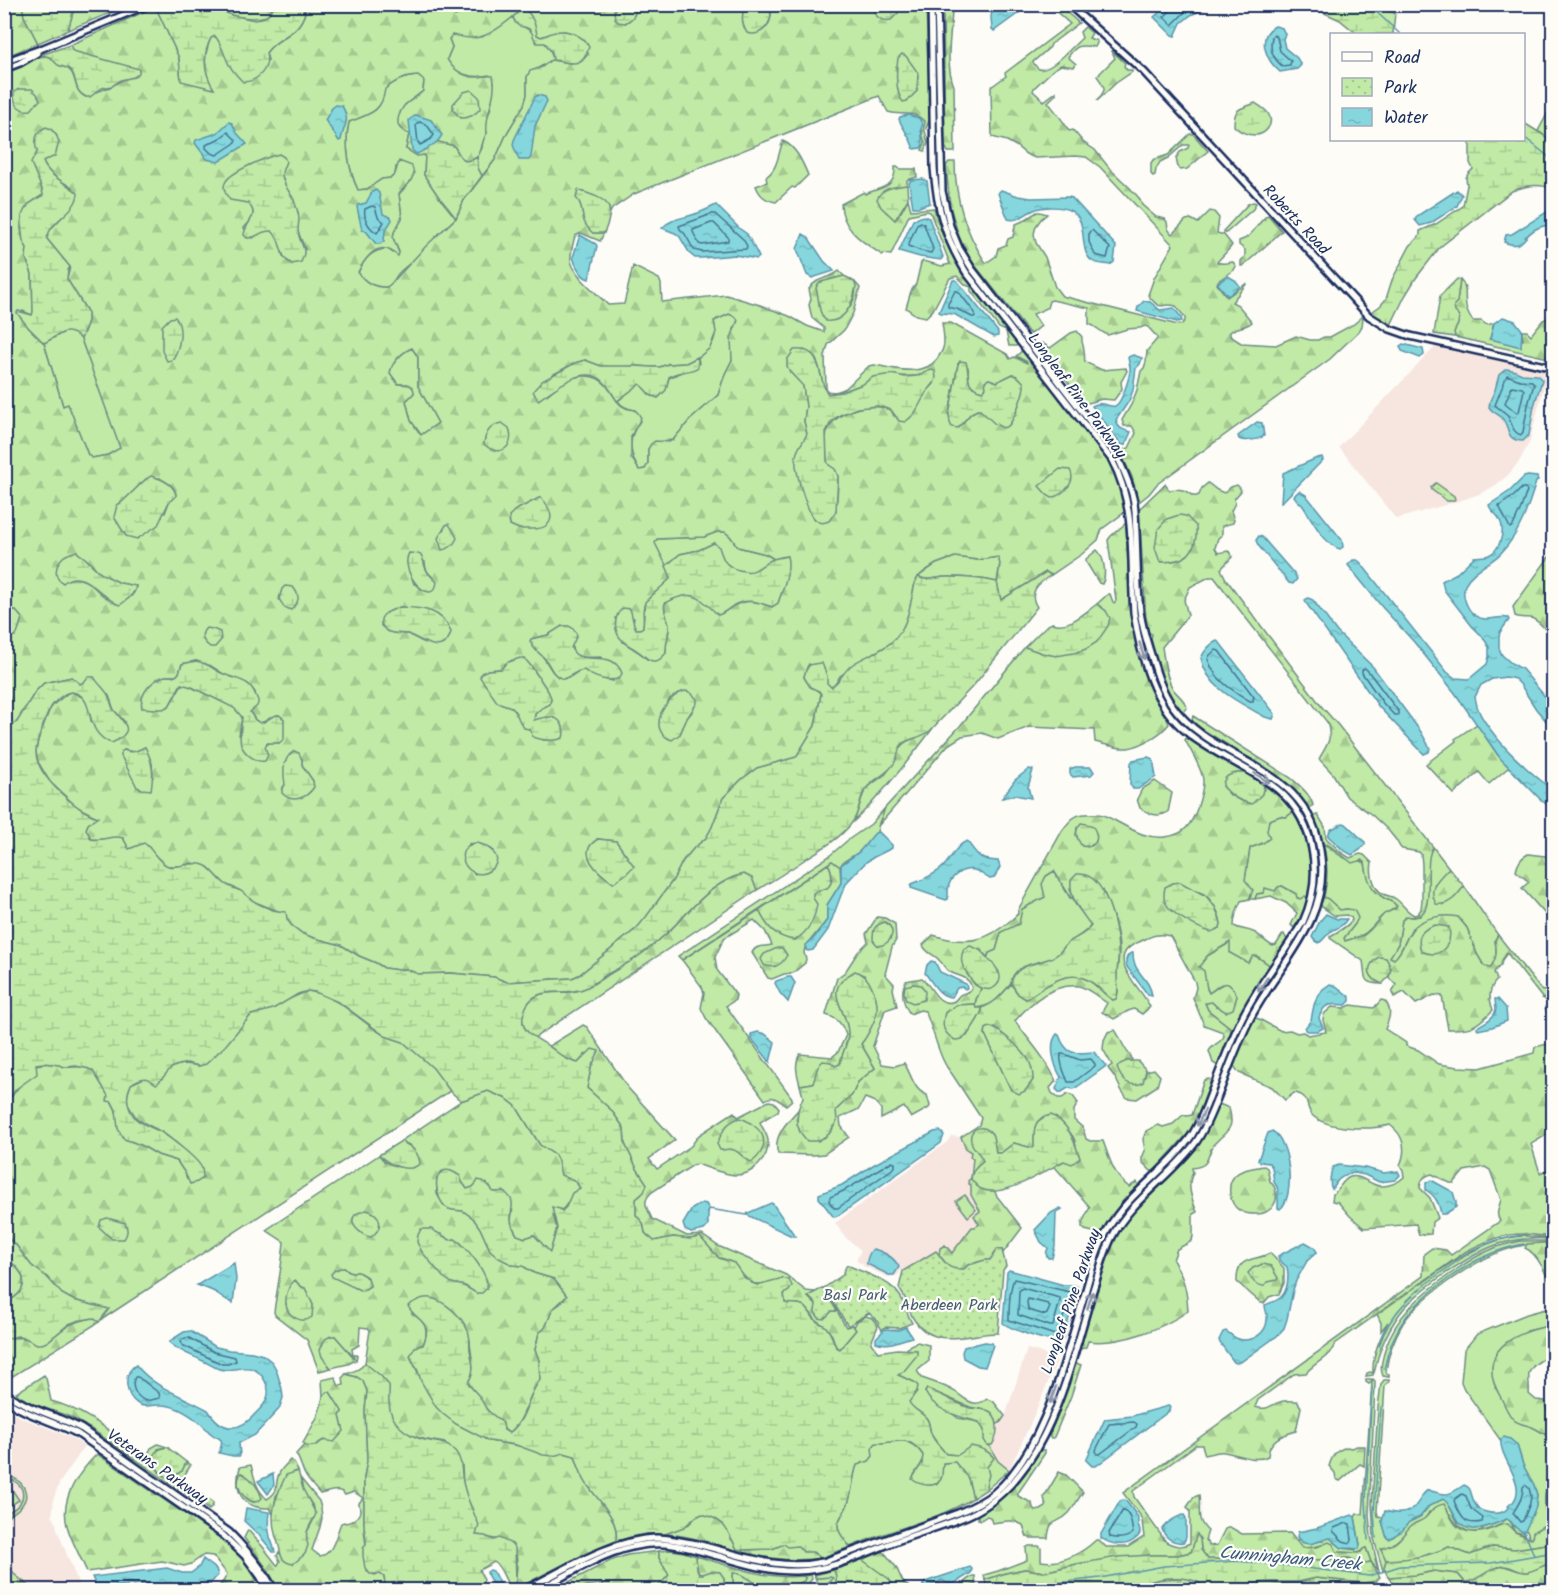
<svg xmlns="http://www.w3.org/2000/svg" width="1558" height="1595" viewBox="0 0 1558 1595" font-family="Kalam,sans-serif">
	<defs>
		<pattern id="forest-firs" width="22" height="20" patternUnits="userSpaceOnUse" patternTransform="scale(1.5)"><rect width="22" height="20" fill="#c1eaa6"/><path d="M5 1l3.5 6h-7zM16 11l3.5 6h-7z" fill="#a5c991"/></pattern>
		<pattern id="wetland-marsh" width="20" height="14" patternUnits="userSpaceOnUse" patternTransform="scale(1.5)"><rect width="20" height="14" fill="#c1eaa6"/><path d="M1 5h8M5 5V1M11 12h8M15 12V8" fill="none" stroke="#a5c991"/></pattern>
		<pattern id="park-dots" width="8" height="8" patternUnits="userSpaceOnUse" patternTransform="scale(1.5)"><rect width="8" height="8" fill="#c1eaa6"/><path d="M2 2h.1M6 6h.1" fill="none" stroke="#a5c991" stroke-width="1.8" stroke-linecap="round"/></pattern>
		<pattern id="water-ripples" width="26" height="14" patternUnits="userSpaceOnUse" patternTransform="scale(1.5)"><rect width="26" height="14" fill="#85d7dd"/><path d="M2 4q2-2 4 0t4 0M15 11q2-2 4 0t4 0" fill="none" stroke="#72b9c0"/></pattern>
	</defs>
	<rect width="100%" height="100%" fill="#fdfcf7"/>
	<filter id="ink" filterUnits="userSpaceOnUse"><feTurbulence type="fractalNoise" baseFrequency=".0167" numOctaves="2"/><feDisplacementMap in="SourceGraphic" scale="12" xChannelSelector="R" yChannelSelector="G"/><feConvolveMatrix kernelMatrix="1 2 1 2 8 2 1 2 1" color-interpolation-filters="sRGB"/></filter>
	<g filter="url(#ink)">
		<path fill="#f7e5e0" d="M 1436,346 L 1545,371 L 1547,372 L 1547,375 L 1529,443 L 1519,462 L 1508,475 L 1496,485 L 1482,493 L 1459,501 L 1396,519 L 1339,447 Z
			M 951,1136 L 961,1137 L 966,1149 L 971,1152 L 973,1158 L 970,1175 L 971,1195 L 981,1211 L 979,1224 L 951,1254 L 940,1248 L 938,1255 L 935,1251 L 903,1271 L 900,1271 L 899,1274 L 895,1276 L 888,1277 L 863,1266 L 863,1264 L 856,1261 L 861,1250 L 846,1238 L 835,1223 L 947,1142 Z
			M 1027,1349 L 1039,1352 L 1057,1361 L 1028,1429 L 1009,1470 L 998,1461 L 989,1445 L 992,1445 L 997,1430 L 997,1424 L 1000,1423 L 1005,1417 Z
			M 4,1407 L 20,1417 L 70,1437 L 85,1446 L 60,1482 L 54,1497 L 52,1516 L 55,1520 L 58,1532 L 81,1590 L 5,1590 Z"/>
		<path fill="#c1eaa6" stroke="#6e8c82" stroke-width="1.5" d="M 513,17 L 515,22 C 529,29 552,43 553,60 C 543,64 535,70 527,77 L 527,95 L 524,105 L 507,133 L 495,160 L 482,176 L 478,168 L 477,157 L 482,148 L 483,138 L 487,133 L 485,124 L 491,107 L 494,82 L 489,75 C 473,79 455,75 447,59 L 452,47 L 449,39 L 452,35 L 482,37 L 503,24 Z
			M 418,76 L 424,80 L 423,91 L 405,105 L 400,128 L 409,134 L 406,149 L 425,155 L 424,175 L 439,197 L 456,218 C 441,231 429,244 416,258 C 410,264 403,268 398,274 C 394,279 393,285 386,287 C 376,289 363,281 358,273 C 364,259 372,249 388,249 L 393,253 L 399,252 L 393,238 L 394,232 L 402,218 L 399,194 L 411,181 L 396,167 L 395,174 L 391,178 L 382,179 L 367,189 L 358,190 C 349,171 344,143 349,122 C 368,114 383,113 384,89 C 397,80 403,77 418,76 Z
			M 729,314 L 736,317 L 738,320 L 734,329 L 732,360 L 725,374 L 718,395 L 689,421 L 673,440 L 663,441 L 648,449 L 648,464 L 646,469 L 639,470 C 629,453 627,438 640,421 L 635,410 C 627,409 622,407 618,401 L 640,383 L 650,395 L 658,398 C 666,392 666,386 669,378 L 699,363 L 698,357 C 713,346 718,339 714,321 Z
			M 66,331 L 75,332 L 81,339 L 121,448 L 108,455 L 92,458 L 88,455 L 68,405 L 63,406 L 44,343 Z
			M 412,348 L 418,357 L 418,386 L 438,423 L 421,435 L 411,421 L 406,401 L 414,393 L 408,384 L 398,384 L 389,373 C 392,362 402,352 412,348 Z
			M 717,532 L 725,532 L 730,536 L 738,547 L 766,554 L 774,559 L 759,569 L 749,573 L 736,570 L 724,562 L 714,543 L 699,550 L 680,554 L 666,566 L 654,543 L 657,539 L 704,537 Z
			M 955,557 L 978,560 L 998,557 L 1000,563 L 997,582 C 980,578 965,577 947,577 C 935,577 930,582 918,577 L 936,564 Z
			M 885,808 L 879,823 L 877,832 L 859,852 L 843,862 L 840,867 L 832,861 L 682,960 L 678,956 L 828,857 L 848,840 L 871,824 Z
			M 1293,812 C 1309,839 1314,868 1309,898 L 1300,899 L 1296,897 L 1296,894 L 1282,886 L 1275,891 L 1257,894 L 1255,899 L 1249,899 L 1251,896 L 1245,880 L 1250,848 L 1263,843 L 1269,820 L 1280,816 L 1286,817 Z
			M 1323,844 C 1332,847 1336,855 1345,858 C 1351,861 1359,859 1365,863 C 1367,878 1371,888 1384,898 C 1390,902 1393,901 1397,906 C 1393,910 1389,911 1385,914 C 1379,917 1376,924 1371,928 C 1365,935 1354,939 1345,941 L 1344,938 L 1355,924 L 1347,909 L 1340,910 L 1328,899 L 1324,897 C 1328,877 1328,864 1323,844 Z
			M 1433,847 L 1449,868 L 1434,885 L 1443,905 L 1451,900 L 1464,886 L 1498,935 L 1495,940 C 1497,951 1497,959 1490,968 L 1484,966 L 1477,954 L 1467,928 L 1458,917 L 1412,928 L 1398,956 L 1394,959 L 1389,957 L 1398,944 L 1402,920 L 1407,916 L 1413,917 L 1420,916 C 1423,911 1426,905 1427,899 C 1429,885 1424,858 1433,847 Z
			M 1054,871 L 1070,898 L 1073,898 L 1075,904 L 1091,925 C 1084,935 1078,936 1069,942 C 1064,946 1061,952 1056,956 C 1041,964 1012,962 1011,984 C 999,996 996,1006 975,1008 L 976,999 L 978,996 L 981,988 L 982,989 L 999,972 L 987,959 L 989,953 L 996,950 L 1001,932 L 1022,909 L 1029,905 L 1046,876 Z
			M 1231,942 C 1244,951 1258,956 1271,966 L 1243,1008 L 1232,1029 L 1208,1010 L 1205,1003 L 1212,1002 L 1216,1006 L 1231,986 C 1218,981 1219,987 1209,993 L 1198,967 L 1207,956 Z
			M 965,1195 L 976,1210 L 968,1217 L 956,1201 Z
			M 1524,1235 L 1531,1237 L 1553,1237 L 1553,1239 C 1503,1235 1479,1250 1439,1278 C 1423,1290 1407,1302 1396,1319 C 1388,1331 1382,1344 1378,1357 C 1376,1363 1376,1369 1373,1375 L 1366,1376 L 1367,1373 L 1370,1372 L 1373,1373 C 1372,1355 1380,1338 1388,1322 L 1381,1331 L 1381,1323 L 1377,1314 L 1417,1284 L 1421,1284 C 1456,1259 1479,1240 1524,1235 Z
			M 1521,1241 L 1553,1241 L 1553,1243 C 1510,1241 1478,1260 1443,1285 C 1428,1296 1414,1307 1403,1323 C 1394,1338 1388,1354 1386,1371 L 1387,1374 L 1389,1374 L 1389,1377 L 1383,1376 C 1379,1368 1383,1358 1385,1349 C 1396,1315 1422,1294 1450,1274 C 1463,1265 1475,1256 1490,1250 C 1500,1245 1510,1243 1521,1241 Z
			M 1553,1307 L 1553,1325 L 1527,1331 L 1495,1387 L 1515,1420 L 1535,1428 L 1548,1436 L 1548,1470 L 1545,1498 L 1545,1509 L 1548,1517 L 1547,1524 L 1533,1532 L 1532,1540 L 1530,1539 L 1527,1531 L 1524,1530 L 1535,1509 L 1537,1495 L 1534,1485 L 1523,1465 L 1517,1445 L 1501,1439 L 1501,1441 L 1464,1389 L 1461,1382 L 1464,1350 L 1477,1334 L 1527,1314 Z
			M 917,1342 L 929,1345 L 929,1361 L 917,1371 L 922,1378 C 934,1382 947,1386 957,1393 C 963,1397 967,1402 974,1403 C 979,1404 983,1402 987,1399 L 993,1401 L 1005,1416 L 1000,1423 L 997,1424 L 993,1414 L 989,1411 L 970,1407 L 927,1389 L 925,1392 L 958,1418 L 979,1422 L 984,1430 L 987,1445 L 989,1445 L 998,1461 L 1009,1470 L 987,1489 L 986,1485 L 987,1467 L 958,1455 L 946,1454 C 942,1448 933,1440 931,1433 C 929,1428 930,1424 927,1419 C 921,1411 914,1411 908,1402 L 917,1391 L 914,1382 L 898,1375 L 904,1371 L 916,1350 L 906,1350 L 910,1345 Z
			M 1366,1379 L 1371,1379 L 1372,1381 L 1373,1379 L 1375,1381 L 1375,1385 L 1369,1515 L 1371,1536 L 1379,1572 L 1375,1558 L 1378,1570 L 1371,1562 L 1366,1548 L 1358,1553 L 1337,1552 L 1333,1544 C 1322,1543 1313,1549 1302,1548 L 1297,1542 L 1298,1539 C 1308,1548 1319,1540 1330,1538 L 1342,1548 L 1356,1550 L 1360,1544 L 1355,1517 L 1357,1514 L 1363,1514 L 1372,1382 L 1369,1384 L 1366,1382 Z
			M 1384,1380 L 1389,1380 L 1389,1382 L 1385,1385 L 1377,1511 L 1378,1516 L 1383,1517 L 1382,1521 L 1387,1538 L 1393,1537 L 1409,1522 L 1420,1517 L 1429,1506 L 1443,1499 L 1447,1502 L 1458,1523 C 1484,1532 1483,1528 1507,1519 L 1510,1521 L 1513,1526 L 1523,1531 L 1526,1538 L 1521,1533 L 1515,1532 L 1512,1527 L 1502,1524 C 1481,1534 1463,1539 1450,1514 L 1429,1512 L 1425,1519 L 1410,1527 L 1405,1534 L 1392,1545 L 1382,1549 L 1386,1560 L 1385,1570 L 1383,1571 L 1374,1539 L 1372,1504 L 1378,1407 L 1381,1384 Z
			M 900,1439 C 910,1442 917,1446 923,1455 L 922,1463 L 914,1475 L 929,1485 L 936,1484 L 943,1463 L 955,1462 L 968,1478 L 973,1498 C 936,1521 891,1529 850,1547 C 846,1541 839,1535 838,1527 C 837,1520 844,1513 847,1506 C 853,1493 852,1478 857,1465 L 868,1461 L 872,1457 L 872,1448 L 876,1443 L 890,1442 Z
			M 8,1476 C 22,1479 32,1494 21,1506 C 17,1511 10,1515 5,1518 L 5,1515 C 10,1511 17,1508 20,1503 C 28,1490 17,1479 5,1479 L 5,1477 Z
			M 7,1482 L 19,1500 L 5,1509 L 5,1484 Z
			M 735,1572 L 739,1573 L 762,1586 L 805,1578 L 803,1576 L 811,1575 L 812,1579 L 807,1585 L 807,1590 L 735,1590 L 733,1586 L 733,1573 Z
			M 814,1574 L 817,1574 L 815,1575 L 817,1578 L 831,1577 L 833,1578 L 821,1589 L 817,1590 L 818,1590 L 817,1583 Z"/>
		<path fill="url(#forest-firs)" stroke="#6e8c82" stroke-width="1.5" fill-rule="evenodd" d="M 5,5 L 22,5 L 24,16 L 38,43 L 5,57 Z
			M 75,5 L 130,5 L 68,30 Z
			M 159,5 L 158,12 L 179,58 L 181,80 L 213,88 C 203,72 203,56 211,38 L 215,36 L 220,42 L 268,60 L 266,53 C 276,37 299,36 305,12 L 300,5 L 451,5 L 452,10 L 471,10 L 473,5 L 616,5 L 615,7 L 625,23 C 633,18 637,14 635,5 L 750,5 L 745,6 L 767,27 C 771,20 774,11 767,5 L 875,5 L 873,8 L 875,13 L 898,13 L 899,5 L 926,5 L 930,118 L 925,131 L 928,143 L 925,151 L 922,150 L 925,143 L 922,134 L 925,122 C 911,108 903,117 888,112 L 879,96 L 634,194 L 612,209 L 610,213 L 608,206 L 580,201 C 582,214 584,223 593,233 L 604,233 L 600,241 L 581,233 L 575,236 C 573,244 570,253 571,260 C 573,275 598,294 608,305 L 624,304 L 633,266 L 659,279 L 661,284 L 662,302 L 726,295 L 760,305 L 789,316 L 807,326 L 824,332 L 824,328 L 812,318 L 809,305 L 811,299 L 809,289 C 818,276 828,280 839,271 L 844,276 L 828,280 L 835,320 C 848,313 860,297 854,281 L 860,288 L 853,313 L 844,330 L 828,345 L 825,356 L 826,387 L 827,391 C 833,393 841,391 846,388 L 869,366 L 874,365 C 894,368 922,378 937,359 C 941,353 944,349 944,342 C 944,336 943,329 942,323 L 951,323 L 1007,354 L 1010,359 L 1014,357 L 1027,363 L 1027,362 L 1016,356 L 1022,351 L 1025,353 L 1102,448 L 1116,470 L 1125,504 L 1125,512 L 1102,529 L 1098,540 L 1082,554 L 1051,575 L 1046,572 L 1001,600 L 997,585 L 1000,564 L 998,557 L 978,560 L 955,557 L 936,564 L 925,571 L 918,577 L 915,583 C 911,604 908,627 893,642 L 840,676 L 835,685 L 831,688 L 809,664 L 807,667 L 804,677 C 810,689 815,687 821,694 L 815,726 L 796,758 L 757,768 L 742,779 L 723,798 L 712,827 L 706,838 L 694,848 L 683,861 L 673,880 L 646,918 L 637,928 L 579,975 L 572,978 L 507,982 L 494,977 L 451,973 L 418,974 L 406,969 L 398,970 L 384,968 L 376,963 L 359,956 L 341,945 L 314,938 L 303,934 L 291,925 L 280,912 L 255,902 L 239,890 L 225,884 L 208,867 L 192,863 L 181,866 L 167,866 L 154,855 L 149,847 L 145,844 L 129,849 L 123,838 C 112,837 103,841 91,839 L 86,829 L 88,824 L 97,817 L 77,807 L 50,782 L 38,762 L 36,752 L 38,740 L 49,711 L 53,705 L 68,693 L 72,692 L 84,698 L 89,708 L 91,721 L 124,721 L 114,710 L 109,696 L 100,687 L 94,677 L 80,684 L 72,677 L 44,683 L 35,692 L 17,722 L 5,728 L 5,633 L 7,635 L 17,634 L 22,618 L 16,611 L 5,605 L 4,362 L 12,350 L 10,342 L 5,333 L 5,71 C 15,66 39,53 50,57 C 54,58 56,63 61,66 C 66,68 69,68 72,73 C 77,83 75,92 86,97 C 94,93 101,90 110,87 C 119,83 122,78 134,77 L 72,51 L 70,45 ZM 520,11 L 537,35 L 541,37 C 564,30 563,27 585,40 L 588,54 L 582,61 L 570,63 L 551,60 L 542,67 L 530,71 L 527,77 L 527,95 L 524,105 L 507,133 L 495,160 L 464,200 L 456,218 L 427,245 L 388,287 C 376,288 365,283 358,272 C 363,262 375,243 389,250 C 392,251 395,254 398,256 L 399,253 L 393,238 L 394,232 L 402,218 L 399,194 L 411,180 L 414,174 L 412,166 L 399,161 L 395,174 L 391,178 L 382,179 L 367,189 L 358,190 C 349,172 344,143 349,122 C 368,114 382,113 385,89 C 397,80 403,77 418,76 L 424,81 L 423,91 C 417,97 409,101 404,106 C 400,111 395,122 400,128 C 408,138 441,143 454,146 L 460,156 L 465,161 C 486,159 478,146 487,133 C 484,114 498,96 493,76 C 487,75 483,77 477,77 C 465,78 452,69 447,59 L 452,47 L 449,39 L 452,35 C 458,36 464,38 471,38 C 488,39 508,21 520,11 ZM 896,67 L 918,73 L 917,91 L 907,101 L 898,79 ZM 50,128 L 57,136 L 46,159 L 43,162 C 48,173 61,182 72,187 L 65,214 L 48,232 L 47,239 L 70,267 L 67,279 L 88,313 L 88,321 L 81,339 L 120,448 L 108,455 L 92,458 L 88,455 L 68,404 L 63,406 L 44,343 L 28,327 L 23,311 L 32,315 L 33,312 L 32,274 L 26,258 L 27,248 L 23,241 L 21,229 L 22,216 L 29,204 L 43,195 L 42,189 L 32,163 L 38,151 L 35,143 ZM 281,173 L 286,188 L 294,200 L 294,207 L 298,212 L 297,229 L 305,249 L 283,256 L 278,236 L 272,231 L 264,230 L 253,238 L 244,228 C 253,219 257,213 248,202 ZM 729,314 L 736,317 L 738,320 L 731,338 L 732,360 L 725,374 L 718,395 L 689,421 L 673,440 L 669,442 L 655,441 L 651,444 L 648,449 L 648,464 L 645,469 L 639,470 L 631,457 L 631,436 L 641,418 C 636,406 630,412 622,406 C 614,400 611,389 604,383 C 594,373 575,375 564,382 C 558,385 553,390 548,394 L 552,375 L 575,363 L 585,360 L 601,366 L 615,367 L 636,366 L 652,367 L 660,367 L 668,364 L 686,363 L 700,356 L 710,348 L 716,332 L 714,321 ZM 412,348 L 418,357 L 418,386 L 438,423 L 421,435 L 411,421 L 406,401 L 414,393 C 414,383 406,385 398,384 L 390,373 C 392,362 402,352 412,348 ZM 804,350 C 826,360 816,378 828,394 L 842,392 L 863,384 L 873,377 L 917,376 L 934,384 L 926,392 L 894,416 L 891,410 C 878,405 863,406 850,411 C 832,418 823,430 826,450 C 827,454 826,460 828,464 C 831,469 835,468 837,473 C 840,482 836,500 836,511 L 814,519 L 803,492 L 799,449 L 807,434 L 804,421 L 806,406 L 803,385 L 790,372 ZM 958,364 L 968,367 C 968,380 968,391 985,391 L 989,379 L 997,382 L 1013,374 L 1023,390 L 1017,410 L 1009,425 L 980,410 C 972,410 967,418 962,424 L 949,415 ZM 160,478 C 167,483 176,486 176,496 L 169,502 L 165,513 L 117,505 L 121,503 L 146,479 ZM 539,498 L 545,502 L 550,515 L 520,529 L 510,525 L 509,521 L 514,511 ZM 717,532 L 725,532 L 730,536 L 738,547 L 766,554 L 774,559 L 786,556 L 787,575 L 778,603 L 772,607 C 751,599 741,599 723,613 C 714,610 714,609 707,603 C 692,590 680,595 665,603 C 662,612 669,618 669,627 C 669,636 665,644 666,653 L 648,660 L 640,653 L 623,642 L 615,618 L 634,618 L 633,623 L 636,629 L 640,629 L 643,627 C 645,619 641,610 645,603 C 648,597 665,586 670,579 L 671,575 L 655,543 L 657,539 L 704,537 ZM 78,553 L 91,563 L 100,573 L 120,583 L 136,586 C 135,597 125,601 116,604 C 111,600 104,597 100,593 C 90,583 81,575 66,580 ZM 407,562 L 425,562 C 425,570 428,573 434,578 L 414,584 ZM 400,607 L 429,611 L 425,643 L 408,634 L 393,633 L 381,626 C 381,613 389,612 400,607 ZM 548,635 L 573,641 C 567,661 588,657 601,657 L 613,681 C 604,680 591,676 584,670 L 579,671 L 570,677 L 558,677 L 552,671 L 532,639 ZM 512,660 L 531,666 L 548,691 L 551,698 L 550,704 L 542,708 L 535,714 L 534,721 L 548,717 L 549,739 L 543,740 L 529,729 L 512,707 L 497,702 L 488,670 L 501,669 ZM 196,661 L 211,666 L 225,675 L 248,684 L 255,692 L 257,705 L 250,712 L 255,720 L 260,723 C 268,722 270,715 279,715 L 284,719 L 279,743 C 272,742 269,741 265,747 L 239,735 L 242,717 L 235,708 L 185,684 L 182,684 L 169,706 L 156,709 L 142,707 C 140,695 153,679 166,676 C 169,676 173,676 176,676 L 179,673 L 182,664 ZM 678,693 L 692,712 L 687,718 L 680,734 L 661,713 L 670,699 ZM 145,747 L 152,763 L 153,777 L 137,787 L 131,773 L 126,766 L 124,750 L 134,752 ZM 302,760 L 302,765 L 313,781 L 282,789 ZM 598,839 L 616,841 L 634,867 ZM 477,843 L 486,846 L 493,851 L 475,874 L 466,866 L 469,844 Z
			M 210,5 L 275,5 L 267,16 C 249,21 226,16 210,5 Z
			M 943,5 L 951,5 L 952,7 C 952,32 944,62 954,86 L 955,152 L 948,152 L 945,146 Z
			M 1049,5 L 1058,5 L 1079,23 L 1051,44 L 1050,47 L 1033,62 C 1035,65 1036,68 1039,69 C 1050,73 1074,45 1082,38 L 1080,32 L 1085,27 L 1092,33 L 1089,38 L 1097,41 L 1097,43 L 1095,47 C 1080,45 1077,44 1068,57 L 1076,64 L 1074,67 L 1061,65 L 1054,69 L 1034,88 L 1033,91 L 1044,101 L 1056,92 L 1056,94 L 1048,102 C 1055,111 1063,120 1069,131 L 1073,130 L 1083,142 L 1095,150 L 1110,169 L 1130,188 L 1139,198 L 1142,205 L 1156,217 L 1165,219 L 1167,222 L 1168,229 L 1171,233 L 1172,234 L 1186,220 L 1191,219 L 1198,223 L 1210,211 L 1214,212 L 1219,218 L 1217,233 L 1224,235 L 1232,245 L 1230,248 L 1217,262 C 1222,265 1228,262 1233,262 L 1236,266 L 1234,270 L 1218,281 L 1217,284 L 1227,297 L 1247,283 L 1232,302 L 1238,305 L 1252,322 C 1246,328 1237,326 1230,332 L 1230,336 L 1241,343 L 1276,345 L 1296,336 L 1310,340 L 1318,340 L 1324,337 L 1330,337 L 1354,324 L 1362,317 L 1363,318 L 1362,326 L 1359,331 L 1330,359 L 1157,484 L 1149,494 L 1139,502 L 1132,477 L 1120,451 L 1129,448 L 1136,433 L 1132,426 L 1124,426 L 1122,420 L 1131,405 L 1137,390 L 1141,371 L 1144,368 L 1146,362 L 1147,351 L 1157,339 L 1157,337 L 1148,327 L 1145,326 L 1140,328 L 1127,329 L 1108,335 C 1100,332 1096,326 1089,324 L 1089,308 L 1052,300 L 1049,301 L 1047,308 L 1033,314 L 1041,326 L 1031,334 L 1029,333 L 970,259 L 959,237 L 950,206 L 946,166 L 949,162 L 955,162 C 955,199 965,232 986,263 L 996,256 L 998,248 L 1006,245 L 1008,239 L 1013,237 L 1015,226 L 1016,224 L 1023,221 L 1037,212 L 1040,212 L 1047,214 L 1041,219 L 1036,226 L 1034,234 L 1036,243 L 1045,257 L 1055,287 L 1062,296 L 1174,324 L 1180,325 L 1185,321 L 1185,318 L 1176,306 C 1160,302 1162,313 1148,295 L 1154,278 L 1173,245 L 1100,167 L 1086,157 L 1076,156 L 1035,158 L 1026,154 L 1016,146 L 1007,141 L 992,137 L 991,87 L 1006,76 L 1005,73 L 1070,24 Z
			M 1111,50 L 1125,63 L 1124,66 L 1127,70 L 1132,70 L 1132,72 L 1116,83 L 1097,101 C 1107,88 1106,89 1097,76 L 1115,58 Z
			M 1553,93 L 1553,141 L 1538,131 L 1552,105 Z
			M 1190,134 L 1193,134 L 1208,151 L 1187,169 L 1180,170 L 1178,168 L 1176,158 L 1180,152 L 1188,148 L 1189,145 L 1183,145 L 1168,158 L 1160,162 L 1156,169 L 1155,175 L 1153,176 L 1151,174 L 1151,163 L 1153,160 L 1168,155 Z
			M 783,141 C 796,147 802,161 808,175 L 795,188 L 792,187 L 776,202 C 765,200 760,196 756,186 L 767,182 L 766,177 C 778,169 778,154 783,141 Z
			M 895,167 L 897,167 L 900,169 L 916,169 L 917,177 L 907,180 L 907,185 L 887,189 L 886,212 L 891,214 L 901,212 L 908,199 L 911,210 L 934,208 C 946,262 985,301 1018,344 L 1016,346 L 1009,346 L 1006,331 L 999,328 L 971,291 L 971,287 L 966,285 L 957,276 L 950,278 L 933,310 L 926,317 L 916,315 L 906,308 L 911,291 L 916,284 L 921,263 L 923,261 L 942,266 L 950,264 L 930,212 L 927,211 L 909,215 L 891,255 L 883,254 L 882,255 C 863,242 842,230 841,204 L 864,192 L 865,194 C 881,187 896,188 895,167 Z
			M 1253,202 L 1256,203 L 1253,209 L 1226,233 L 1224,233 L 1224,230 L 1248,204 Z
			M 1268,215 L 1282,231 L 1243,266 L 1241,266 L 1241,261 L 1245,256 L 1245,250 L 1239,245 L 1239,241 C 1253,238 1257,222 1268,215 Z
			M 1460,280 C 1471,289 1459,305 1473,321 L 1481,321 L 1487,325 L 1494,323 L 1490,339 L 1523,340 L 1522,331 L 1527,331 L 1531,335 L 1543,320 L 1549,318 L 1553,325 L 1553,359 L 1455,337 L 1454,332 L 1458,324 L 1453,305 L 1457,302 Z
			M 1077,331 L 1082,337 C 1081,343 1084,345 1084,351 C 1085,356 1084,358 1085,362 L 1102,370 L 1126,368 L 1127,371 L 1121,382 L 1122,389 L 1114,400 L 1102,399 L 1088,403 L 1084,403 C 1070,385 1056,366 1041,348 L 1042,343 L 1050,348 L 1071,333 Z
			M 1208,483 L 1217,490 L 1224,493 L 1231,487 L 1237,485 L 1240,488 L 1241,491 L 1234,499 L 1235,503 L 1231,511 L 1234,520 L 1233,523 L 1222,526 L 1222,535 L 1218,538 L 1215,548 L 1218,553 L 1228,551 L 1231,553 L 1232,557 L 1221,569 L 1226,579 L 1322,707 L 1338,725 L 1433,847 C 1420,864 1442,925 1407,916 L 1402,920 L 1398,944 L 1390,957 L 1394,959 C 1402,953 1405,940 1411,931 C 1420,917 1443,914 1458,917 L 1467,928 L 1477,954 L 1484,966 L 1490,968 C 1497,959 1497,951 1495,940 L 1498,935 L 1542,991 L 1553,990 L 1553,995 L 1543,999 L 1507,953 L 1502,960 L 1501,965 L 1494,972 L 1497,980 C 1488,989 1489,999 1493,1010 C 1477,1026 1471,1030 1448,1029 L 1442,996 L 1434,995 L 1416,1004 L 1404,992 L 1394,997 L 1392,993 L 1396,985 L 1389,978 L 1391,968 L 1370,973 L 1373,978 L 1382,984 C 1360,984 1366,976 1363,961 L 1330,938 L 1330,936 C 1339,931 1346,928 1352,920 L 1351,917 L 1346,915 L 1335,916 L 1322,907 L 1321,904 L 1324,897 L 1328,899 L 1340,910 L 1347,909 L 1354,910 L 1358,918 L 1355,924 L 1344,938 L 1345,941 L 1364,935 L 1370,930 L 1384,914 L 1395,909 L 1397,906 C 1393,901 1390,901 1384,898 C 1370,890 1367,878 1365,862 L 1362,860 L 1352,863 L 1330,846 L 1323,844 L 1314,818 L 1316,815 L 1318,815 L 1325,827 L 1326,838 L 1342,853 L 1350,858 L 1360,854 L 1364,855 L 1372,863 C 1370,873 1373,888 1383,894 C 1387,896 1392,896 1396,899 C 1403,904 1406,911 1414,915 L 1418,914 L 1421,909 L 1422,900 L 1422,865 L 1421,854 L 1419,852 L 1402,849 L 1400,847 L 1396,840 L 1388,830 L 1372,815 L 1347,797 L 1333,774 L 1319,759 C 1327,744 1333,740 1327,722 L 1214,577 L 1209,577 L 1190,587 L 1184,600 L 1188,615 L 1162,647 C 1164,660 1166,678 1173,689 C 1178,696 1185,699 1187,708 L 1183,711 C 1161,696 1158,663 1151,639 L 1152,634 L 1149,633 L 1146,620 L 1139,509 L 1165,484 L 1169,490 C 1175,489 1183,489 1187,492 C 1193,495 1192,498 1199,495 L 1202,488 Z
			M 1126,523 L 1130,613 C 1136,651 1148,687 1168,721 L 1169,724 C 1160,735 1142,746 1128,748 C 1118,749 1104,744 1095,742 L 1094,730 L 1029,727 L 998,739 L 982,733 L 962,736 L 948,745 L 879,825 L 885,808 L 960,726 L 1025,647 L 1042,653 L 1106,611 L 1097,604 L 1108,594 L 1110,594 L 1113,602 L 1115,603 L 1116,600 L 1108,540 L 1111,536 Z
			M 1097,550 C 1104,556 1107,575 1102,584 L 1099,583 L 1086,562 L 1086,559 Z
			M 1549,557 L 1553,560 L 1553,639 C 1548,632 1540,621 1531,618 C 1525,617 1521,619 1515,616 L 1513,607 Z
			M 1193,716 L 1291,778 C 1300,786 1310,794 1313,805 L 1311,807 L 1307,808 L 1285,783 L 1272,772 L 1205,731 L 1194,723 L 1192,720 Z
			M 1477,724 L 1497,754 L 1509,767 L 1489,784 L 1479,772 L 1454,794 L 1426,764 L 1456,741 L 1455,739 Z
			M 933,728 C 909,760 881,796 852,823 C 859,813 859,803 864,793 C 870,782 881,780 888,771 C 894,764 894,753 901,746 C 908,737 923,738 933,728 Z
			M 1186,738 L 1245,773 L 1237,773 L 1223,786 L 1230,795 L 1239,800 L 1265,789 L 1264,785 L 1282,799 L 1293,812 L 1286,817 L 1280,816 L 1269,820 L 1267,831 L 1270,838 L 1263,843 L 1250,848 L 1245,880 L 1253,890 L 1249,899 L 1241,901 C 1237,909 1234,917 1234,926 C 1241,930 1246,929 1253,932 C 1260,934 1265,943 1273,946 L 1276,945 L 1283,934 L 1284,934 L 1287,940 L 1271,966 L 1257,956 L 1253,956 L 1248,963 L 1230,953 L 1230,942 L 1207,956 L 1199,967 L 1204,971 L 1207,989 L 1209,993 C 1222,985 1227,975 1237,996 L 1233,1009 L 1226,1012 L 1216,1006 L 1212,1002 L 1205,1003 L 1208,1010 L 1232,1029 L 1218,1066 L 1213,1063 L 1209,1051 C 1213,1044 1221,1043 1224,1036 L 1223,1032 L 1204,1025 L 1193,998 L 1196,988 L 1195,982 L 1170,936 C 1156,933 1152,936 1139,942 C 1101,957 1142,987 1150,1007 L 1142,1014 L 1134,1009 L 1128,1011 L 1114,1019 L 1102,1012 L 1107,1003 C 1099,998 1088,988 1079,986 C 1053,983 1030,1003 1015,1021 C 1029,1041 1046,1058 1056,1081 L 1050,1088 L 1052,1093 L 1058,1098 L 1062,1098 L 1068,1094 L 1073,1096 L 1078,1103 L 1074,1110 L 1074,1120 L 1083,1128 L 1086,1139 L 1090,1141 L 1103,1141 C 1109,1157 1114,1177 1129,1187 L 1137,1182 L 1139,1186 L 1116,1211 L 1101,1234 L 1085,1230 L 1082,1227 L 1082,1223 L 1090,1207 L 1054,1166 C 1057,1164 1062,1161 1065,1161 C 1073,1160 1075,1164 1079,1155 C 1076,1150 1076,1146 1075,1141 C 1070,1127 1056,1123 1043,1117 C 1032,1124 1035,1134 1034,1146 L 1032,1148 L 1014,1143 L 1001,1153 L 996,1153 L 992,1134 L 989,1132 L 983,1161 L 978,1165 L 988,1190 L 995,1191 L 996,1195 L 1022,1228 L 1003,1253 L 1002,1250 L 990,1260 C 981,1259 976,1264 968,1265 L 964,1269 L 956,1270 L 950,1268 L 939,1255 L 940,1248 L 945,1245 L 952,1253 L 972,1227 L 975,1227 L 979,1224 L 974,1216 L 980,1211 L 971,1195 L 971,1185 L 969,1184 L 968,1181 L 971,1178 L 973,1158 L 970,1157 L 971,1152 L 966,1149 L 961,1137 L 979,1125 L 981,1118 L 952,1074 C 939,1060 934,1030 925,1011 L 920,1010 L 910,1014 C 903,1004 900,991 906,981 L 922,978 C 931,985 937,1006 952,1002 C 957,1001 956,998 960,995 C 965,992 968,994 972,988 C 969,976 959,977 950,972 C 944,969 944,965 940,961 C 934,953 926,954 923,945 L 933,935 C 970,947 990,940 1018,914 L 1018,910 L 1062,831 C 1073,815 1078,813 1097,814 C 1103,814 1108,817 1114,820 C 1131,829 1145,839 1165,837 C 1184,835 1191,825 1197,809 C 1200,800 1203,790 1203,782 C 1204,772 1190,749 1185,740 ZM 1077,828 L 1093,845 L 1088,847 L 1082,846 L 1076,835 ZM 1054,871 L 1071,898 L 1073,898 L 1070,888 L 1103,890 C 1110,909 1119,930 1119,951 C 1119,961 1116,971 1117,980 C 1117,988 1120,992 1116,999 L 1113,1000 C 1104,995 1099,987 1091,982 C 1068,966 1045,986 1026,999 L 1018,994 L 1011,984 C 1003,993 995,1004 981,1008 L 982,1010 C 979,1019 971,1027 967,1036 L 945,1013 L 957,1005 L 975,1004 L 976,999 L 978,996 L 981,988 L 975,985 L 967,974 L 979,949 L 987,957 L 989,953 L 996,950 L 1001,932 L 1019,924 L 1022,909 L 1045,897 L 1042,884 L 1046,876 ZM 1173,883 C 1181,884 1184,886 1191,889 C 1195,891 1200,892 1204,894 C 1213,901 1223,917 1220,928 L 1165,888 ZM 995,1027 L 1022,1052 L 1033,1080 L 1025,1091 L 1011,1090 L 985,1034 L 986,1029 Z
			M 1155,781 L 1172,793 L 1168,812 C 1158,818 1149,814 1140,808 L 1137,799 L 1142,789 Z
			M 1528,854 L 1553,857 L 1553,912 L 1546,915 L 1522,888 L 1529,882 L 1516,871 C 1518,862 1521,858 1528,854 Z
			M 832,861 L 840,867 L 841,883 L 827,905 L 827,920 L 805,947 L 804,953 L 806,959 L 805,963 L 793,973 L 784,974 L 772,979 L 768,978 L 752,953 C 756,944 764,947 772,945 L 765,931 L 754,920 L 724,938 L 715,957 L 717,970 L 736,995 L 735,1000 L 726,1006 L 792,1098 L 792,1100 L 786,1105 C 777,1100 774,1094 765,1100 L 706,1018 L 701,1008 L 704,993 L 702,987 L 682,960 L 759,910 C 766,926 776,938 795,940 L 813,898 L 813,893 C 817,890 822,890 827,888 C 834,883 832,870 828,864 Z
			M 1449,868 L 1464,886 C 1457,896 1449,906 1436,904 C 1427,888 1438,879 1449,868 Z
			M 744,874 L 752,878 L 757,890 L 534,1038 C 529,1035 522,1026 522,1019 C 522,1015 524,1010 526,1006 C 535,989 555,993 571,992 C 579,991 586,988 593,984 C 618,969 643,954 665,935 C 690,912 710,882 744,874 Z
			M 1282,886 L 1296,894 L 1297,898 L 1300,899 L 1305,896 L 1309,898 L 1301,917 L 1294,928 L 1291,925 L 1297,913 L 1286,903 L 1271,896 L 1255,899 L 1257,894 L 1264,893 L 1265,888 L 1275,891 L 1278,887 Z
			M 877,917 L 885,918 L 895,924 L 896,940 L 892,947 L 885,974 L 894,984 L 893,989 L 897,1006 L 885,1010 L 873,1046 L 882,1064 L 895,1066 L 904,1063 C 912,1075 913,1090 927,1095 L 930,1106 L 929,1108 L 911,1118 L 904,1107 L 881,1119 L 881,1109 L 875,1102 L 865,1098 L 859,1109 L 840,1118 L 841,1126 L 849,1137 L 824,1154 L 814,1155 L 778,1154 C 772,1137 787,1122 798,1110 L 797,1123 L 800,1132 L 824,1138 C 836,1128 835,1124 836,1110 L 852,1095 L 858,1082 L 875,1068 L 861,1044 C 865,1039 866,1035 869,1031 C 881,1007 878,997 864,975 L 837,992 C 838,1007 847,1017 848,1030 C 850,1042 842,1051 840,1064 L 815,1078 L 813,1083 L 800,1085 C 797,1074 794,1064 800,1054 L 832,1057 L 838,1052 L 846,1035 C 842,1024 838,1018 826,1015 L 826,1014 L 837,978 L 845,972 L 858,952 L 868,942 L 866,934 Z
			M 308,991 C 339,996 358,1020 384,1035 C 390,1038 396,1039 402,1041 C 422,1051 438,1073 450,1091 L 101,1320 L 108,1309 L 73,1300 L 62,1294 L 31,1265 L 16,1245 L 5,1236 L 4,1100 L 8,1102 C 16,1089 27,1078 36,1065 C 43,1063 52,1063 60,1065 C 61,1065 63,1067 64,1067 C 73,1068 83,1064 92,1070 C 96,1073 115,1107 116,1111 C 118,1121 120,1129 124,1139 L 141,1145 L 158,1155 L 177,1161 L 185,1173 L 187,1179 L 188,1153 L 163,1133 L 137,1119 L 128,1105 L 127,1096 L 131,1084 L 144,1078 L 162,1079 C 169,1064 184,1062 199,1066 L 238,1030 L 251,1015 Z
			M 1381,1000 L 1385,1001 C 1393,1011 1389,1019 1385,1029 L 1406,1043 L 1406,1046 L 1418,1050 L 1439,1064 L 1458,1067 L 1480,1068 L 1534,1053 L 1535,1047 L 1547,1044 L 1553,1053 L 1553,1131 L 1531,1144 L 1540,1173 L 1553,1168 L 1553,1236 C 1544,1237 1534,1235 1525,1234 C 1504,1233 1483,1242 1465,1252 L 1335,1344 C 1329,1359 1316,1361 1306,1373 L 1294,1374 L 1258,1400 L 1255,1407 C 1269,1411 1269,1405 1280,1402 C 1285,1400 1292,1401 1297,1401 L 1301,1407 L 1296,1431 C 1282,1435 1269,1439 1268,1456 C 1255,1463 1238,1454 1224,1452 C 1218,1451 1211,1454 1205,1455 L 1202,1445 L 1196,1445 L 1133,1491 L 1134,1497 L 1166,1542 C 1175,1546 1182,1548 1190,1543 L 1190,1511 L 1187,1507 L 1194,1497 L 1199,1495 C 1201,1511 1195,1519 1208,1531 L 1205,1540 L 1210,1546 L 1217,1545 L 1225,1529 L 1230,1527 L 1242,1534 L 1290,1533 L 1302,1548 L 1317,1547 L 1329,1542 L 1333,1544 L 1337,1552 L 1358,1553 L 1361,1552 L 1363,1549 L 1366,1548 L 1371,1562 L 1365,1563 L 1356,1561 L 1349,1558 L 1316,1560 L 1294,1557 L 1255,1560 L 1208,1559 L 1201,1550 L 1200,1539 L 1197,1535 L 1192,1552 L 1178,1555 L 1152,1555 L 1077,1564 L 1044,1572 L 1024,1569 L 1006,1573 L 985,1580 L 984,1575 L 998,1571 L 1027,1560 L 1026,1548 L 1029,1546 L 1039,1546 L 1041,1548 L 1041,1561 C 1061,1565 1082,1553 1096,1540 L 1099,1540 L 1106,1547 L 1128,1547 L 1144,1537 L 1142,1521 L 1140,1515 L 1123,1493 L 1423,1276 L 1424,1254 L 1432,1248 L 1446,1250 L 1451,1255 L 1500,1221 C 1495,1214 1499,1207 1501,1200 L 1490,1170 L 1485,1167 L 1464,1171 L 1454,1183 L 1450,1183 L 1432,1174 C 1424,1176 1421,1179 1420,1188 L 1430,1198 L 1438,1218 L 1432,1222 L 1431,1234 L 1419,1235 L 1416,1224 L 1364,1228 L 1350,1216 L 1338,1202 L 1332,1201 L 1333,1194 C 1340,1189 1342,1180 1350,1177 C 1359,1175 1366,1181 1373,1184 C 1382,1189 1397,1184 1404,1177 L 1403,1170 L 1400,1165 C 1407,1150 1404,1135 1390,1125 C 1371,1130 1329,1130 1313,1116 C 1304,1107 1311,1095 1294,1093 L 1285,1100 L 1272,1087 L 1239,1073 L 1234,1066 L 1242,1043 L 1255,1018 L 1259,1019 L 1281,1031 L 1290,1030 L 1297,1033 L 1303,1032 L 1308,1035 L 1326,1032 L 1323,1020 L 1324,1014 L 1332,1007 L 1344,1008 L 1351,1005 L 1374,1008 Z
			M 583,1025 L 587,1027 L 628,1088 L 675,1140 L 649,1159 L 657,1169 L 691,1146 L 699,1135 L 734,1112 L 738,1117 L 769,1101 L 774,1102 L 779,1108 L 778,1111 L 760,1122 C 762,1128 767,1134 768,1140 C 770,1158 752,1176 735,1175 C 722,1174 709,1168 697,1164 L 693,1165 L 652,1192 C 641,1202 647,1207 652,1219 L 687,1236 L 702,1235 L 718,1246 L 786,1275 L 806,1291 L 815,1292 L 808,1297 L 827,1316 L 832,1311 L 837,1311 L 846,1327 L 853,1325 L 856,1330 L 840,1349 L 836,1347 L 832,1335 L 825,1326 L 816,1320 L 808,1310 L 803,1306 L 798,1304 L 788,1304 L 785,1303 L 783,1278 C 776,1281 767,1284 759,1284 C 742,1285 740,1260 719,1258 L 700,1238 L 690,1239 L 673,1237 L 654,1241 L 645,1233 L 643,1223 L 636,1215 L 636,1199 L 641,1195 L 647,1184 L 637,1169 L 625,1144 L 624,1128 L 611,1110 L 587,1088 L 591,1068 L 598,1051 L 586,1054 L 578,1063 C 566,1060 558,1055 549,1046 Z
			M 1115,1030 C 1121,1038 1123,1049 1131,1056 L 1132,1061 L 1127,1061 L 1145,1077 L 1146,1071 L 1154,1069 L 1160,1076 L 1157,1086 L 1137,1099 L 1127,1098 C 1121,1091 1120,1088 1117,1081 C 1115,1076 1111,1073 1108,1068 L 1112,1065 L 1103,1049 L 1104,1040 L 1108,1032 Z
			M 1209,1079 L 1210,1081 L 1210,1086 L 1198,1118 L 1191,1130 L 1154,1171 L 1151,1171 L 1142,1162 L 1142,1158 L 1145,1151 L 1143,1139 L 1146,1131 L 1158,1125 L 1163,1127 L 1173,1124 L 1183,1115 L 1187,1116 L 1192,1115 L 1204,1080 Z
			M 488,1091 L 507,1099 L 516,1106 L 540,1145 L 555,1155 L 558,1161 L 561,1175 L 576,1182 L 580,1188 C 567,1197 570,1208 553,1215 L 557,1228 L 550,1253 L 534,1235 L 525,1238 L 517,1235 C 512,1226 509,1220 513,1211 L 498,1192 L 493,1192 L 490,1186 L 478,1181 C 477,1186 472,1188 467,1189 L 462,1182 L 460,1176 L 451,1171 L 437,1179 L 437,1194 L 444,1206 L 449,1209 L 463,1211 L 473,1218 L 480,1228 L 490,1250 L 513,1265 L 523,1266 L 534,1273 L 554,1279 L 567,1296 L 553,1309 L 545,1328 L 539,1333 L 535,1350 L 539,1359 L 540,1380 C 526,1397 527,1419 509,1433 C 500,1428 472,1391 468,1382 C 477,1368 470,1355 470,1340 L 411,1313 C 425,1321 430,1329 423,1345 L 418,1345 L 410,1356 L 428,1393 L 443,1414 L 489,1441 L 564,1453 L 575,1456 C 577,1462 579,1469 582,1474 C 593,1496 620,1515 616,1541 L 568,1562 L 514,1590 L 512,1590 C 517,1578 520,1555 512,1544 C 501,1541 487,1536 475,1535 L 463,1484 L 462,1465 L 445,1443 C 426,1440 401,1437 392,1417 C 388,1407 385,1396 380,1386 C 376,1376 373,1370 365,1363 L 370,1330 L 368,1328 L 360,1327 L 359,1345 L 352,1349 L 353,1355 L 357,1355 L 356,1360 L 335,1336 L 328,1365 L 331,1368 L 319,1371 L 307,1340 L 275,1315 L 274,1312 C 277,1289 282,1266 284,1242 L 266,1230 L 379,1155 L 385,1162 L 399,1167 L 411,1146 L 401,1141 L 461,1101 ZM 441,1234 L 450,1240 L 455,1239 L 462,1244 L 476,1293 C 461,1282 451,1286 437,1269 ZM 344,1268 L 351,1272 L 358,1272 L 368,1278 L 370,1286 L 362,1291 L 340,1280 ZM 295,1280 L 300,1286 L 305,1288 L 313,1305 L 286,1304 L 289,1288 Z
			M 1219,1104 L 1229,1108 C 1233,1123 1232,1128 1220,1138 C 1218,1140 1215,1143 1213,1145 C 1206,1159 1210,1166 1192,1168 L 1193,1173 C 1186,1185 1192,1200 1197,1212 L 1193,1214 L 1193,1236 L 1192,1241 L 1177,1249 L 1173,1260 C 1184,1278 1187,1290 1188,1311 C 1162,1329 1120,1345 1088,1341 L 1086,1347 L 1081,1349 L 1080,1347 L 1113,1241 C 1133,1207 1165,1180 1192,1152 L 1205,1133 Z
			M 1264,1166 L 1267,1168 C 1269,1172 1268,1177 1270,1181 C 1272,1184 1275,1186 1275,1189 C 1280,1202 1270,1214 1257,1214 C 1250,1214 1245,1214 1239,1210 C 1234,1207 1231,1200 1230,1194 C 1227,1171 1245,1169 1264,1166 Z
			M 1543,1243 L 1553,1243 L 1553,1292 C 1549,1279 1538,1253 1525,1248 L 1527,1244 Z
			M 1270,1253 L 1284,1268 L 1284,1283 L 1279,1294 L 1269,1297 L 1264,1303 L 1261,1303 L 1237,1282 C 1236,1254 1256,1262 1270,1253 Z
			M 4,1260 C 16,1263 29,1278 21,1291 C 17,1297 11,1300 5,1302 Z
			M 93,1318 L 99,1322 L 5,1381 L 5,1337 L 7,1339 C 21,1335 33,1341 47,1342 C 65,1327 70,1322 93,1318 Z
			M 1553,1325 L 1553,1356 C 1545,1357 1532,1364 1529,1373 C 1528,1379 1530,1388 1529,1394 L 1536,1400 L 1545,1401 L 1546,1409 L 1550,1412 L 1553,1412 L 1553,1539 L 1546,1544 L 1515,1549 L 1492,1547 L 1470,1555 L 1449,1547 C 1425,1557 1412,1559 1386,1560 L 1381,1549 C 1386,1546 1391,1546 1395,1543 C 1402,1538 1406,1530 1412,1525 C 1416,1522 1422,1521 1425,1518 C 1431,1512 1435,1505 1444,1504 C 1448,1510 1451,1520 1456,1525 C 1464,1534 1479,1533 1489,1530 C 1495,1528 1500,1524 1507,1524 L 1515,1532 L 1532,1539 L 1533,1532 L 1547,1524 L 1548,1518 L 1545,1509 L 1545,1498 L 1548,1470 L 1548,1436 C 1542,1433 1537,1429 1532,1427 C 1527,1425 1518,1424 1514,1420 C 1508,1415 1504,1403 1500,1396 C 1474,1350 1515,1332 1553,1325 Z
			M 1076,1364 L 1079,1364 L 1081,1365 L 1071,1396 L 1054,1437 L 1051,1439 L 1049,1436 L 1068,1386 L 1074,1367 Z
			M 346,1374 L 357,1377 L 363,1381 L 367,1391 L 365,1411 L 367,1461 L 364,1478 L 364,1524 L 365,1525 L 364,1529 L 366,1545 L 374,1575 L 380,1574 L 384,1577 L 386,1590 L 279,1590 L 268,1570 L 244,1538 L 248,1530 L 263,1547 L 277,1565 L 278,1565 L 280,1561 L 277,1556 L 279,1552 L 286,1561 L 306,1539 L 306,1534 L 314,1519 L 314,1508 L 302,1489 L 301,1479 L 319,1501 L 321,1508 L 322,1518 L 320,1527 L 312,1550 L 320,1556 C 334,1554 336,1534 341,1523 L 344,1522 L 346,1523 C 352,1522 359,1517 360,1511 C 360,1508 359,1505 359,1503 L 363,1498 L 354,1492 L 345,1495 C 340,1487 329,1492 320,1494 C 314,1487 308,1481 304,1473 C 301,1466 300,1460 296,1454 L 305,1444 L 316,1446 L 322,1441 L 328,1440 L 341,1424 L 340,1416 L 342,1412 L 330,1392 L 323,1396 L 322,1380 L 335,1377 L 339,1386 L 344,1385 L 343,1377 Z
			M 44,1375 L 46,1378 L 51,1401 C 86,1410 115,1435 145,1456 L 147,1456 L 151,1448 L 158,1444 L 167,1447 L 158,1449 L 155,1464 L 159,1472 L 168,1478 L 182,1471 L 186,1462 L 191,1465 L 183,1477 L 179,1477 L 178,1478 L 213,1503 L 213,1505 L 209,1510 L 91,1429 C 84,1425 77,1420 70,1417 C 52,1409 30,1406 16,1393 Z
			M 1357,1446 L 1365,1446 L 1364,1466 L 1360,1464 L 1340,1481 L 1336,1479 L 1335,1473 L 1329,1466 C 1333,1454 1335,1451 1347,1447 L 1351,1448 Z
			M 1041,1450 L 1045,1450 L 1045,1453 L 1018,1493 L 1018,1496 L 1032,1503 L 1033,1508 L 1036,1511 L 1041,1510 L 1046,1507 L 1044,1497 L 1059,1472 L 1066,1475 L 1083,1492 C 1078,1499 1074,1507 1069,1513 C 1056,1527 1050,1516 1048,1538 L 1030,1538 L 1027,1537 L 1023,1525 C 1010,1518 1005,1522 992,1523 L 990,1517 L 987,1516 L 981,1520 L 978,1519 L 978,1515 L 1012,1489 L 1025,1474 Z
			M 97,1454 L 220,1538 L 245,1561 L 263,1590 L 217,1590 C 220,1584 225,1581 227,1574 L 213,1556 L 204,1555 L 191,1564 L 184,1566 L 162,1561 L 87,1572 C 81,1558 73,1544 68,1529 C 58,1500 78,1473 97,1454 Z
			M 290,1460 L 294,1463 L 298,1471 L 293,1472 L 276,1496 L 273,1514 L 269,1508 C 242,1509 233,1491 240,1467 L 251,1465 C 255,1480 256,1489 267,1499 C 282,1490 273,1483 280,1472 C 282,1468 287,1464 290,1460 ZM 241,1473 L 245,1475 L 253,1502 C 242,1498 236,1485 241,1473 Z
			M 702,1514 C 726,1520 726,1529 737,1549 L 741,1550 L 772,1549 L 784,1544 C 790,1548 792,1545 798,1546 C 806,1547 814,1553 821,1558 C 801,1561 780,1560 760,1556 C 728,1550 698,1536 665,1534 L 689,1524 L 696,1517 Z
			M 659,1551 L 659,1558 L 669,1575 L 655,1590 L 607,1590 L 601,1584 L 586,1586 L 584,1590 L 553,1590 L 610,1561 L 627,1555 Z
			M 880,1552 L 884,1552 L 896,1567 L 903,1582 L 913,1590 L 896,1590 L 894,1585 L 861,1559 Z
			M 696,1556 C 731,1566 766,1580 803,1576 L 805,1578 L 804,1581 C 791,1587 774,1591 760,1585 C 750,1581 743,1572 733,1573 L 733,1586 L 735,1590 L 724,1590 L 724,1578 L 719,1572 L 699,1574 L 697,1569 Z
			M 5,1560 L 9,1564 L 14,1574 L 34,1590 L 5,1590 Z
			M 1553,1562 L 1553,1588 L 1551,1590 L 1540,1583 L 1532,1582 L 1512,1590 L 1397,1590 L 1388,1577 L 1416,1575 L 1434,1571 L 1458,1574 L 1465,1582 L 1482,1575 L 1491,1569 L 1504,1566 L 1519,1571 L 1527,1572 Z
			M 834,1570 C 837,1577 838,1584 832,1590 L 820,1590 L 831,1581 L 833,1578 L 830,1577 L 817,1578 L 815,1577 L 815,1575 Z
			M 973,1576 L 975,1576 L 976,1584 L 965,1590 L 929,1590 L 940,1584 C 961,1594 956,1585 973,1576 Z
			M 1189,1578 L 1200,1583 L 1202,1590 L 1194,1590 L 1187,1585 L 1156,1586 L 1147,1590 L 1134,1590 C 1150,1577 1169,1579 1189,1578 Z
			M 1316,1578 L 1363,1583 L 1376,1581 L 1381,1590 C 1368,1590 1355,1592 1342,1590 C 1327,1589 1309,1581 1296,1590 L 1220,1590 C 1242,1578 1272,1584 1297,1582 C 1303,1582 1310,1579 1316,1578 Z"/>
		<path fill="url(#wetland-marsh)" stroke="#6e8c82" stroke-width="1.5" d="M 300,4 L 305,12 C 299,36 276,36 266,53 C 270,68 258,82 243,82 C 236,75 229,67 226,58 C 222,50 221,43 215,36 L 211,38 C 202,55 204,73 214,89 L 181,81 L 179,58 L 158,12 L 159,5 L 210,5 L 231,15 L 255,20 L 267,16 L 275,5 Z
			M 635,4 C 637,14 633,19 625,23 L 618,22 L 615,18 L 614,11 L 616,5 Z
			M 750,4 L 767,5 C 778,17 763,39 747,33 C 742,25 741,15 745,6 Z
			M 22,5 L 75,5 L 68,30 L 38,43 L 24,16 Z
			M 451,5 L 452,4 L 473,5 L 471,10 L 455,16 L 452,10 Z
			M 875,5 L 899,5 L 898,13 L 891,20 C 881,22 871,15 875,5 Z
			M 1307,5 L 1368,5 L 1395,13 L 1393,33 L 1394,34 L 1357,34 L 1340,20 Z
			M 523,10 L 528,12 C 534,19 536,26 537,35 L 541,37 C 546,36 550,33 555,32 C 568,28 583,36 589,47 C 581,69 572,63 553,60 L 552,52 L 545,43 L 537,43 C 533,39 533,32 529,29 C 520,24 518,30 513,17 L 520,11 Z
			M 70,45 L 73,51 L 139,69 L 139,73 L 134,77 L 121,80 L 112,86 L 102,88 L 90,97 L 86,97 C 73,90 78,82 72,72 C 68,66 63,68 58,65 C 49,58 56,58 41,55 Z
			M 902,54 L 906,56 L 918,73 L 917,91 L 907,101 L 903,102 C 895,92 896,70 898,58 Z
			M 19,89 L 32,89 L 37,94 L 40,100 L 31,110 C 19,112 13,103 14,92 Z
			M 471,90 L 479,97 L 480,109 C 474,115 470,118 461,118 L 453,110 L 453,104 L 464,92 Z
			M 1255,103 C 1260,106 1267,110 1269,115 C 1274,125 1265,135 1255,135 C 1247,135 1239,131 1234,126 C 1234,106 1240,110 1255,103 Z
			M 1524,123 L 1553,141 L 1553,189 C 1539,183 1526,185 1512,191 L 1440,247 L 1416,278 L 1405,296 L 1390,327 L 1369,314 L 1380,306 L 1386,299 L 1392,280 L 1410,246 L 1420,235 L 1420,231 L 1436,224 L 1463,206 L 1467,185 L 1466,178 L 1468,174 L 1473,169 L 1470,163 L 1470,140 L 1524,140 Z
			M 46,127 C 53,129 57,135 59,142 L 55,156 L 49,159 L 46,159 L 43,162 C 49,177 67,183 78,193 C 77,213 50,219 47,239 L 70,267 L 68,270 L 67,279 L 88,313 L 88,321 L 81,339 C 67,325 59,335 44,343 L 28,327 L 17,313 L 18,311 L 32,315 L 33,312 L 32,274 L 26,258 L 27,248 L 23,241 L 21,225 L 22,216 L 25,209 L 29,204 L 43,195 L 42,189 L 31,163 L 37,152 C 34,142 35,132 46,127 Z
			M 409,134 L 454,146 L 460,156 L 465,161 L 472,160 L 477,157 L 478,168 L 482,176 L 464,200 L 456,218 L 439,197 L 424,175 L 425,155 L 417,156 L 406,149 Z
			M 279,154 L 284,157 L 286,161 C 285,165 282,170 282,174 C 282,184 290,192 294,200 C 295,204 297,208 298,213 C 301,220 296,228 299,236 C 303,249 307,249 301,262 L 292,264 C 278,257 283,241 272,231 C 258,230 259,239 247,238 L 244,235 C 245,221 261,217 248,203 L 230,200 C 226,195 222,189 225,183 C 229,172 267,157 279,154 Z
			M 907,185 L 908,199 L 895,220 L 881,207 L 877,199 C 882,187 896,187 907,185 Z
			M 578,190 C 605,199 618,202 604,233 L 593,233 C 589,230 586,226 584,221 C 581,213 583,204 576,198 Z
			M 844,276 C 848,278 855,280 856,286 C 856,287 855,289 855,291 C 852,305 844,323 826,321 C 817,312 820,300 816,288 L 818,284 L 821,282 Z
			M 1457,279 L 1460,280 L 1457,302 L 1454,305 L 1455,312 L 1459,316 L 1458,324 L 1454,332 L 1455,337 L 1434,334 L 1440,296 Z
			M 175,317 C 184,328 180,349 172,360 L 167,361 L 162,351 L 162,326 L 170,318 Z
			M 794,350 C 825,346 816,378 828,394 L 842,392 L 863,384 L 873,377 L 892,374 L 905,377 L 917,376 L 931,370 L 935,371 C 938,384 932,384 926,393 C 919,404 917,414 905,422 L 899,421 L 891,410 L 878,406 L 857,408 L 840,415 L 831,422 L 826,432 L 827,461 L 829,465 L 835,469 L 838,476 L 836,511 L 829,521 C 824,523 820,524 816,520 C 806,512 794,468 796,456 C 797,448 804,441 807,434 L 804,421 L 806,406 L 803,386 L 790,372 L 787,366 L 787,360 Z
			M 698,357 L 698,367 C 691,373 679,370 669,377 L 666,390 L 658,398 L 650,395 L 640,384 L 617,401 C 612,393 607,383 599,378 C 579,367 554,390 538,400 L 533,391 L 542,381 L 575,363 L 585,360 L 601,366 L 636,366 L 652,367 L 660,367 L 668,364 L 686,363 Z
			M 960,361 L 966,362 C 971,376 963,385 982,391 L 986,388 L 985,381 L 989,379 L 997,382 L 1013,374 C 1017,376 1022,379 1024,384 C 1025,391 1015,416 1011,422 C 1008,427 1008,426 1003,428 L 995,424 L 980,410 L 977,410 L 971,413 L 958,428 L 952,427 L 950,423 L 949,415 L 958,364 Z
			M 502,423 L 509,428 C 516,447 499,459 484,444 C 485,433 491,424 502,423 Z
			M 1060,469 L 1070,470 C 1077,483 1063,494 1052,498 L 1047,495 L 1039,486 Z
			M 151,476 C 162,479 175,484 176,496 L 169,502 L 158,525 L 137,539 L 126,536 L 114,517 L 117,505 L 121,503 L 146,479 Z
			M 539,498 L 541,498 C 556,514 555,530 529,529 C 527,529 522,529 519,529 C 516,528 513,526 510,525 L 509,516 L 514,511 Z
			M 1179,515 L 1186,516 L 1196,526 C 1198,553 1186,562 1160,562 L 1155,548 L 1158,529 L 1167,519 Z
			M 449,524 L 457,538 C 454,545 450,549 442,550 L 438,538 L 446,525 Z
			M 714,543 L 719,547 C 723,559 725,567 739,570 C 757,575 758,566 773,559 C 777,558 782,557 787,556 C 791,571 783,588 778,603 L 772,607 C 759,602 747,598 734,605 C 728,609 724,613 718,615 C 698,595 692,589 665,603 C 662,612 669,618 669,627 C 669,636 665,644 666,653 C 663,656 660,661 655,661 C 648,662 644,655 639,652 C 634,648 627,645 623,641 C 613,632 613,616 623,608 L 630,609 C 633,616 632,622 636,629 L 640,629 L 643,627 L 645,602 L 670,579 L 670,575 L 666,566 L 680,554 L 699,550 Z
			M 77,551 L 78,553 L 85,558 L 100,573 L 120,583 L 136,586 C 134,595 127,600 120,605 C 102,600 84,565 63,583 C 53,578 55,565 63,557 C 67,554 73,552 77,551 Z
			M 409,553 C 429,553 420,561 427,571 C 429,575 434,579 437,582 C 433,610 398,572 409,553 Z
			M 1046,572 L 1051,575 C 1039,583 1027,592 1037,607 L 974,685 L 930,731 C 922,737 913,738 905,742 C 897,747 899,755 895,762 C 888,775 873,778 865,790 C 858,801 860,814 851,824 C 839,839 823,848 807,858 C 791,869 774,880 757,890 L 752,878 L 744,874 C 715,880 696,904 676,924 C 661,939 644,954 626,964 C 620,968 612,971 606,975 C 598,980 591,986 583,989 C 561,997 533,983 524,1012 C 518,1032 534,1036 547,1045 C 560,1053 561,1059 578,1063 L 592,1049 L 599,1051 L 591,1068 L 587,1088 L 611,1110 L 624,1128 L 625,1144 L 637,1169 L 647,1184 L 644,1192 L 636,1199 L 636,1215 L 643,1223 L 645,1233 L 654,1241 L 673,1237 L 690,1239 L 700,1237 L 719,1258 L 734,1263 L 744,1277 L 752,1283 L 757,1285 L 783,1278 L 789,1280 L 792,1286 L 789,1291 L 784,1294 L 785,1303 C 791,1305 798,1302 804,1306 C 809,1309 811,1316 816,1321 C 819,1323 822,1324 825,1326 C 831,1332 833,1340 836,1347 L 840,1349 L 856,1330 L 854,1327 L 857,1321 L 866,1316 L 872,1318 L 878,1326 L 871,1343 L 878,1352 L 897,1349 L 917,1350 L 917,1355 L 904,1371 L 898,1375 L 914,1382 L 918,1386 L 917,1391 L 909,1402 C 914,1411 921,1411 927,1419 C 930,1424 929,1428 931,1433 C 933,1441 942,1448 946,1454 L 958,1455 L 971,1446 C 981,1448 988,1450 994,1458 L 987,1467 L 989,1475 L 986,1485 L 987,1489 L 973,1498 L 968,1478 L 955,1462 L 943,1463 C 942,1468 943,1474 941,1479 C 935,1489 919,1485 912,1479 L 922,1463 L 923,1455 C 907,1432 898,1444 876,1443 L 872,1448 L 873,1456 L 869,1461 L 857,1465 C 852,1478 853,1493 847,1506 C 844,1513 837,1520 838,1527 C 839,1535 846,1541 850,1547 L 821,1558 L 813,1552 L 803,1552 L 798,1546 L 788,1547 L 784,1544 L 772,1549 L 741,1550 L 737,1549 C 726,1529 726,1520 702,1514 L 696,1517 L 684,1527 L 665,1534 L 647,1534 L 616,1541 C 620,1518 598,1501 586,1483 C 581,1475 578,1465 575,1456 L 564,1453 L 553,1456 L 543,1455 L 516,1445 L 489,1441 L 456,1424 L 443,1414 L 436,1407 L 421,1381 L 418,1371 L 410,1356 L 415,1347 L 423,1345 C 434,1320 416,1322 408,1306 C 414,1302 421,1297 430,1298 C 446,1301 462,1317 468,1331 C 471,1338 469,1344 470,1350 C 472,1362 476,1370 468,1382 L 470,1386 L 479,1396 L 487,1410 L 503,1423 L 504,1430 L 509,1433 C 528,1419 526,1397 540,1380 L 539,1359 L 535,1350 L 539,1333 L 545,1328 L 553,1309 L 560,1304 L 567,1296 L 554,1279 L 534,1273 L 523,1266 L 513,1265 L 499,1258 L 490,1250 L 480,1228 L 473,1218 L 463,1211 C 458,1210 454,1211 449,1209 C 434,1202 430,1165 451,1171 C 454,1172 457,1174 460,1176 L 462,1182 L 467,1189 C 473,1188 476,1185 478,1180 C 486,1181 490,1185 493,1192 L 498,1192 L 503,1191 C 518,1201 510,1207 511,1220 C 511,1225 514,1230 517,1235 L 525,1238 L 534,1235 L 550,1252 L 557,1228 L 552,1207 L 560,1209 L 562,1211 L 566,1207 L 572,1193 L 580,1188 L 576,1182 L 561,1175 L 558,1161 L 555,1155 L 540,1145 L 516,1106 L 507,1099 L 488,1091 L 461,1101 L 450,1091 L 433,1068 L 403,1042 L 385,1036 L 340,1003 L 315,992 L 308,991 L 298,994 L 273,1009 L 251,1015 L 225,1046 L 206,1064 L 199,1066 L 187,1063 L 175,1066 L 170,1069 L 159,1082 L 156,1084 C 146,1076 141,1077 131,1084 C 125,1096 127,1109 136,1119 C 143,1125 153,1128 161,1132 C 169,1137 200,1160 202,1169 C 203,1172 203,1175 203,1178 L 197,1182 L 190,1184 L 185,1173 L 177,1161 L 158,1155 L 141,1145 L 124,1139 L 118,1129 L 116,1110 L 112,1102 L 107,1101 L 108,1096 L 103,1087 L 93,1071 L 89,1069 L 76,1066 L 65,1067 L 59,1065 L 44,1063 L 36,1064 L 37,1074 L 16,1089 L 7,1102 L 5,1100 L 5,728 L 17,722 L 35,692 L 44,683 L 72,677 L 80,684 L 84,682 L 88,677 L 94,677 C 98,684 107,691 109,697 C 111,701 111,706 114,710 C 127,726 135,731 112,743 C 81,733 98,696 72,692 C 65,691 53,703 50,709 C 46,716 35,745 36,753 C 37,776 77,812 98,817 L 88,824 L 86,829 L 91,839 C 103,842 112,834 123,838 L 129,849 L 144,843 C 153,849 157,862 168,866 C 180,869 192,860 204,865 C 212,868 217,878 224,883 C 229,887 235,889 241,891 C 245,894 248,897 252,900 C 260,906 277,912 286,912 L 287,919 L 291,925 L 303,934 L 314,938 L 341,945 L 359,956 L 376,963 L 384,968 L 398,970 L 406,969 L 418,974 L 451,973 L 494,977 L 507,982 L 572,978 L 579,975 L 637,928 L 646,917 L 673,880 L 683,861 L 694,848 L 706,838 L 712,827 L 723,798 L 742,779 L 757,768 L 796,757 L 815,726 L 821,694 L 819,691 L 810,687 L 804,677 C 807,664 809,664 822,663 L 827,676 L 827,683 L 831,687 C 840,682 844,670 853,664 C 862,658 873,654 883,648 C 908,634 909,609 915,583 L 918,577 C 930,582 935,577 947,577 C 965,577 980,578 997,582 L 1001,600 Z
			M 285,586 L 293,587 C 301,597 299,602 291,610 L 284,607 L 279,599 L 282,589 Z
			M 1097,604 L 1106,611 L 1110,618 L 1108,626 L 1097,642 L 1086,649 L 1074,653 L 1056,656 L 1042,653 L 1025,647 L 1046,626 L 1052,623 C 1069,629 1084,613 1097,604 Z
			M 4,605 L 16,611 L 22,618 L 17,634 L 15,636 L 10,636 L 5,632 Z
			M 400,607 C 423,608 442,609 451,632 C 444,658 422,640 408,634 C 403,633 398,634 393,633 C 382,631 376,620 386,613 C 390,611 395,609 400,607 Z
			M 562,626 C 570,625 573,627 577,635 L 571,648 C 580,669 611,646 622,673 L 620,678 C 609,683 594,678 584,670 L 579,671 L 564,679 C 552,676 552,668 545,659 C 539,652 533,650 530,641 L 531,639 L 548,635 Z
			M 206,628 L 213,629 L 220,632 L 221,640 L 215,647 L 210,647 C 203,642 199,635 206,628 Z
			M 520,658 L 525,659 L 531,666 L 548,691 L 551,698 L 550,704 L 542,708 L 535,714 L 534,720 C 538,719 544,717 549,717 C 561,717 566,728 563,738 C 554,742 542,740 533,737 L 529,729 L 524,728 L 520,722 L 515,711 L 511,707 L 497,702 L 480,677 L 481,673 L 488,670 L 501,669 L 506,663 Z
			M 196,661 C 211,664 214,671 226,675 C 240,680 251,681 256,696 C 258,700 259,702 257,706 C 255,708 252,710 250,712 L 255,720 L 260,723 C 268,722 270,715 279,715 L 284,719 L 284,739 L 279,743 L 267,743 L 265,747 L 268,755 L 265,761 C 259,762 256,760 251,757 C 235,746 241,733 242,717 L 234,708 L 192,687 L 181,684 L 169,706 L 163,709 L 156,709 L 142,708 C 139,695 150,682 162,677 C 167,675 171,677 176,676 L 179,673 L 182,664 Z
			M 685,691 L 690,692 L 697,699 L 697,703 L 687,718 L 680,734 L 672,740 C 645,731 665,696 685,691 Z
			M 145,747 C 153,762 154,774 151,790 L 142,789 L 137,787 L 121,756 L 121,752 L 124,750 C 132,754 137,751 145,747 Z
			M 294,751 L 299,753 L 302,760 L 302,765 L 313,781 L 314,787 C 307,798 292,804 282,793 L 282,789 L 285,785 C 283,771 282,759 294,751 Z
			M 1237,773 L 1245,773 L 1264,785 L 1262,794 L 1252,804 C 1239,801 1232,797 1223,786 C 1223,777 1229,774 1237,773 Z
			M 1081,823 C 1082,823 1090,825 1091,825 C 1094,827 1095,830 1096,833 C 1099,844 1091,847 1082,846 C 1076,838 1074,831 1081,823 Z
			M 598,839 L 616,841 L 634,866 L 626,874 L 613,883 C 599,873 574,853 598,839 Z
			M 477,843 C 492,847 507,861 487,872 C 468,882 448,847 477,843 Z
			M 828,864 C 832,870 834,883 827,888 C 822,890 817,890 813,893 L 813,898 L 817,904 C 815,919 808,932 795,940 C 776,938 766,926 759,910 Z
			M 1077,874 C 1106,871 1117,927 1118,949 C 1119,958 1117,967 1117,977 C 1117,985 1120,991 1116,999 L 1113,1000 C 1105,995 1099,987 1091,982 C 1068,966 1045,987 1026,999 L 1018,994 L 1011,983 C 1016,960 1043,966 1058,954 C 1062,951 1064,946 1068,943 C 1077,936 1083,936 1091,926 C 1081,911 1069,899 1071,880 Z
			M 1180,882 L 1206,896 L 1215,907 L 1219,917 L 1221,923 L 1220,928 L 1211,932 C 1199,929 1170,914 1165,902 C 1163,898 1164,892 1165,887 L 1173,883 Z
			M 885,922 C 898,930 891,945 878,946 L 873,940 C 873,929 874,925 885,922 Z
			M 1435,925 L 1449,927 C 1453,946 1439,960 1421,951 C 1416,936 1421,930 1435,925 Z
			M 970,946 C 981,949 982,952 989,960 C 992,963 996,966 998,971 C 1005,982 993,993 981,988 C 975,986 971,980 968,975 C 962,966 959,959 964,949 Z
			M 777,948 L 782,948 L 787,955 C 782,965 774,969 764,965 L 761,959 L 764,954 Z
			M 1379,957 L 1386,958 C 1393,969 1391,976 1382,984 C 1379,982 1375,981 1373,978 C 1365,970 1372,961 1379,957 Z
			M 855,971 C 869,974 878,996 877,1010 C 877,1018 867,1037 861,1044 L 875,1068 L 858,1082 L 852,1095 L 836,1110 L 837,1121 L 829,1134 L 818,1141 L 807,1141 L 800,1132 L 797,1123 L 798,1110 L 803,1097 L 800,1085 L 813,1083 C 817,1075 815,1067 823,1061 L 831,1062 L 835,1066 L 840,1064 C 842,1052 849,1043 848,1032 C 847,1006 819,991 855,971 Z
			M 913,984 L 921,985 L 925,992 L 924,1000 L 913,1003 L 906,1000 L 904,992 L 905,986 Z
			M 975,1004 L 976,1008 L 981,1008 L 982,1010 C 981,1015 969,1034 965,1037 C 962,1040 959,1040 955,1040 C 943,1033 941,1026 945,1013 L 957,1005 Z
			M 989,1027 C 999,1028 1025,1052 1029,1061 C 1032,1067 1033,1073 1033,1080 L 1025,1091 L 1019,1094 L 1011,1090 L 985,1034 L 986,1029 Z
			M 1127,1061 L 1138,1061 L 1146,1070 L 1143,1083 C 1129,1088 1122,1081 1117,1068 L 1120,1064 Z
			M 1051,1115 C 1069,1123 1074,1141 1080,1158 L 1072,1164 L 1064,1161 C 1045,1171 1003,1199 981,1189 C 977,1187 974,1183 971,1179 C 972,1169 977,1168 983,1161 C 981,1153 972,1149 971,1141 C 968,1127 985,1123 992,1134 C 994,1137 995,1148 996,1153 L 1001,1153 L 1014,1143 L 1032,1148 L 1034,1146 C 1034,1130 1032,1119 1051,1115 Z
			M 739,1118 C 745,1119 748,1121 753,1125 C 769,1136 766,1151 752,1162 C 743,1160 739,1149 730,1149 C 727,1149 724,1150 720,1150 L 717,1144 C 723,1131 724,1124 739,1118 Z
			M 401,1141 C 412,1147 418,1151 420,1163 C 410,1175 388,1164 379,1155 Z
			M 366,1210 C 382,1213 384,1228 371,1237 C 362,1236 346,1223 356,1214 C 359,1212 363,1212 366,1210 Z
			M 107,1218 L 125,1223 C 128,1229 128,1233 124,1239 L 112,1239 L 99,1227 L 101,1220 Z
			M 421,1229 L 431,1229 L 450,1240 L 455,1239 C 467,1247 489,1274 487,1288 L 482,1293 L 476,1293 L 465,1286 L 452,1283 L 443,1277 L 422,1252 L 417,1242 L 418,1235 Z
			M 4,1236 L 16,1245 L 31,1265 L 47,1277 L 62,1294 L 73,1300 L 109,1309 L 99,1322 L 93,1318 L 77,1321 L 69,1324 L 47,1342 L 42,1344 L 37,1344 L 23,1337 L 17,1336 L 7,1339 L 5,1337 L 5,1302 C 11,1300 17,1297 21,1291 C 29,1278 16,1263 5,1260 Z
			M 1263,1264 L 1271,1266 L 1278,1278 L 1277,1280 L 1268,1282 L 1263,1286 C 1255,1285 1251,1280 1248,1273 L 1253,1268 Z
			M 341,1268 L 344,1268 L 351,1272 L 358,1272 L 368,1278 L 370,1286 L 362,1291 L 332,1277 L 331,1274 L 335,1270 Z
			M 295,1280 L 300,1286 L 305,1288 L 313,1305 L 312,1317 C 302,1325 286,1316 286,1303 C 285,1295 289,1285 295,1280 Z
			M 331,1336 L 335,1336 L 356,1360 L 348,1364 L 331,1368 L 322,1357 L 320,1350 L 325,1339 Z
			M 365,1363 L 381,1376 L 389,1385 C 390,1391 388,1397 389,1403 C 390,1423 407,1436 425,1440 C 438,1443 445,1441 455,1451 C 464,1461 460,1474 464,1486 C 467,1500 474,1513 479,1525 L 476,1535 L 485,1536 L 494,1540 L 499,1538 L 512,1544 L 515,1548 L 516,1580 L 512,1590 C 505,1583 503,1568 494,1562 L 479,1570 L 484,1580 L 479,1590 L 386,1590 L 384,1577 L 380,1574 L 370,1574 L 365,1568 L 363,1556 L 363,1548 L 366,1545 L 366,1540 L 364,1525 L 364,1478 L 367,1461 L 365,1411 L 367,1391 L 363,1381 L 357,1377 L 346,1374 C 354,1371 360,1370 365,1363 Z
			M 927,1389 C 942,1394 955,1403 970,1408 C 977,1409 988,1408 993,1414 C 999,1422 998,1437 992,1445 L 987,1445 L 984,1440 L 984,1430 L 979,1422 C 960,1417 934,1411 925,1392 Z
			M 327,1392 L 330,1392 L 342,1411 L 340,1416 L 344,1431 L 334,1442 L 324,1440 C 317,1443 315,1448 306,1446 L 303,1443 C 312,1427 321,1414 323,1396 Z
			M 167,1447 L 186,1462 L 182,1471 L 169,1479 C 154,1469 143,1452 167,1447 Z
			M 298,1471 L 303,1489 L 316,1514 C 311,1525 303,1532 308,1545 L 305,1554 L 293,1564 C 278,1561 282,1553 278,1543 C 268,1517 274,1500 286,1475 Z
			M 241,1473 C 251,1477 259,1488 262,1498 C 252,1509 239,1493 238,1483 C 238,1478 239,1477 241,1473 Z
			M 1197,1534 L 1200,1539 L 1201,1550 L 1208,1559 L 1255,1560 L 1294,1557 L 1316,1560 L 1349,1558 L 1356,1561 L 1365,1563 L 1371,1562 L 1380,1577 L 1376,1581 L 1363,1583 L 1316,1578 L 1298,1582 L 1271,1582 L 1239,1584 L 1220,1590 L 1202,1590 L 1200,1583 C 1180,1574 1151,1577 1134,1590 L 987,1590 L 985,1580 L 1006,1573 L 1025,1569 L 1044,1572 L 1077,1564 L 1117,1557 L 1152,1555 L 1178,1555 L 1191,1552 Z
			M 1553,1539 L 1553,1562 C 1545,1564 1535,1571 1527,1572 C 1519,1573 1512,1566 1504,1566 C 1489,1566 1479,1582 1465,1582 L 1458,1574 L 1434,1571 L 1416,1575 L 1388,1577 L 1384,1568 L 1386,1560 C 1413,1559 1425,1557 1449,1547 L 1470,1555 L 1492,1547 L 1515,1549 L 1546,1544 Z
			M 671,1550 L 684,1552 L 696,1556 L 697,1569 L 699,1574 L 703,1574 L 711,1571 L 720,1572 L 724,1578 L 724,1590 L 655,1590 L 669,1575 L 659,1558 L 659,1551 Z
			M 861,1559 L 889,1579 L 896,1590 L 832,1590 C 838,1584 837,1577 834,1570 Z"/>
		<path fill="url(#park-dots)" stroke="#6e8c82" stroke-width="1.5" d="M 1436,483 L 1454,496 L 1455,499 L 1453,501 L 1447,501 L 1432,490 L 1431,487 Z
			M 997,1249 L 1002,1250 L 1006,1266 L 1003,1270 L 998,1333 C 970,1333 935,1350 915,1321 C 910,1315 909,1307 906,1300 C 904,1296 901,1292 899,1288 L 903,1271 L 936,1251 C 946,1263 946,1270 964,1269 L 968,1265 C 977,1264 981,1259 990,1260 Z
			M 847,1265 C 864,1273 890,1280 900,1296 C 906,1305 907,1315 912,1323 L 899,1328 L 885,1327 L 882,1330 L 877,1321 L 869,1313 L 848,1326 L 824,1288 L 844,1274 L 843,1272 Z
			M 823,1288 L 837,1311 L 832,1311 L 824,1319 L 819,1318 L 815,1312 L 816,1304 L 808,1296 Z"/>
		<path fill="url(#water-ripples)" stroke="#5b94aa" stroke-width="1.5" d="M 1169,4 L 1213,4 L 1213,5 L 1191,15 L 1181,23 L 1175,36 L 1172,35 L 1154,17 Z
			M 993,5 L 993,4 L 1024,5 L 1020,12 L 994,31 L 992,29 L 991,17 Z
			M 1275,26 L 1282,28 L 1285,34 L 1283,39 L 1285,48 L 1297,58 L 1301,65 L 1297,69 L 1280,72 C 1267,61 1255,37 1275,26 Z
			M 538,95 L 545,97 L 547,101 L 535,126 L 531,157 L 529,160 L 519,160 L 513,145 L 514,140 L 535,97 Z
			M 336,105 L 342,106 C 351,121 344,124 341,140 L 339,141 L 325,120 L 332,108 Z
			M 416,115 L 431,120 L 442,135 C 437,145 426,149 417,154 L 415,153 L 412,150 L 409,120 Z
			M 908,115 L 919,118 L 923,124 L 921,129 L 923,145 L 921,148 L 914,149 C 912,145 911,140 908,136 C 905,130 901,125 899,119 L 900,117 Z
			M 229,122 L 232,123 L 237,133 L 247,144 L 218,162 L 207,159 L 195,143 L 196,140 L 217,133 Z
			M 923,179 L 927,181 L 930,203 L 919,207 L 913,207 L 909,183 L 911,180 Z
			M 376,190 L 379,193 L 383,214 L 391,217 L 392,220 L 385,231 L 384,241 L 380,244 L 376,244 L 366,231 L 362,230 L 357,207 L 358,205 L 366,203 L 372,192 Z
			M 1001,190 L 1018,196 L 1031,198 L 1069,197 L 1072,198 L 1116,246 L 1114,262 L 1110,265 C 1104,264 1096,264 1092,261 C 1077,249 1090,221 1071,211 C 1062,206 1043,206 1034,210 C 1024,214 1019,222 1008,219 L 999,196 L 998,193 Z
			M 1457,190 L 1462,195 L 1457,206 L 1431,223 L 1420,226 L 1415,220 L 1417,216 Z
			M 716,205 L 740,229 L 747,234 L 759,257 L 757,259 L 735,255 L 702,258 L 695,258 L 690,254 L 680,237 L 675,233 L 662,228 C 671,218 686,218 698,213 C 704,211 710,208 716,205 Z
			M 1553,208 L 1553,225 C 1547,225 1539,227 1534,230 C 1521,238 1524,250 1504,242 L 1506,235 L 1512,234 Z
			M 923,216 L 929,218 L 943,257 L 941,260 L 920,257 L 899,251 L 913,220 Z
			M 803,234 L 808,237 L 824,261 L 834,271 L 812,278 L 807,275 L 797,249 Z
			M 580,235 L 596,244 L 597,246 L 589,279 C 581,277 575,265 573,257 Z
			M 1228,276 L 1235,280 L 1240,286 L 1228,296 L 1218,284 L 1219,282 Z
			M 953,280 L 956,280 L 959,283 L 998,332 L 998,336 L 994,337 L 954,314 L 941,313 L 939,312 Z
			M 1144,301 L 1150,302 L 1160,310 L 1174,308 L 1181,317 L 1182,321 L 1177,322 L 1137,311 L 1138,307 Z
			M 1503,317 L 1515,321 L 1522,330 L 1521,347 L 1490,339 L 1494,323 Z
			M 1403,344 L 1423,349 L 1424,355 L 1420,358 L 1402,351 L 1400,346 Z
			M 1133,355 L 1142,358 L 1140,364 L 1136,368 L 1133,390 L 1129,401 L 1116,420 C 1118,430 1125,430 1131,432 L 1125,445 L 1122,445 L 1092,406 C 1103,400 1109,408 1115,406 C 1122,403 1129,378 1130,371 C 1131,366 1128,361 1128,357 Z
			M 1506,369 L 1513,370 L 1522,374 L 1537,375 L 1542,380 L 1534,406 L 1529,435 L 1523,441 C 1504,441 1511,426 1501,417 C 1496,413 1492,412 1489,407 L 1490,401 L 1495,390 L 1499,375 Z
			M 1257,422 L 1262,423 L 1264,436 C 1258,440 1245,442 1239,439 L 1238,436 Z
			M 1322,457 L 1323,460 L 1320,463 L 1284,500 L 1281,502 L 1283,473 L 1317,458 Z
			M 1528,476 L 1537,477 L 1538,480 L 1536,482 C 1528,508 1520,533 1501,553 C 1491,564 1472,570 1466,583 C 1460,594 1467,610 1476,616 C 1487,623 1497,615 1508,618 L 1509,620 L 1500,632 L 1499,637 L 1499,648 L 1502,655 L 1511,663 L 1522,669 L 1553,706 L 1553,729 L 1536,709 L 1520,684 L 1515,679 L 1506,677 L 1492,679 L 1481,685 L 1475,697 C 1477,711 1482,718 1490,729 C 1509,755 1530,771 1553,791 L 1553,809 L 1541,800 L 1500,758 L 1455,693 L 1414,642 L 1382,607 L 1348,565 L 1353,560 L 1357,560 L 1360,562 L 1447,672 L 1455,678 L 1469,679 L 1487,664 L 1489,657 L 1489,647 L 1483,637 L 1472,626 L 1444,590 L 1442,581 L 1457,573 L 1474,557 C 1478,556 1485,557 1489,555 C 1501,549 1505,531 1500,520 C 1497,513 1490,511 1489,505 L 1510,491 L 1524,477 Z
			M 1299,491 L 1306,495 L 1342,540 L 1343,547 L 1340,549 C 1324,545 1312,519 1303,506 C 1300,502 1296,500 1294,496 Z
			M 1259,536 L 1262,537 L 1295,575 L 1297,579 L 1293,584 L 1289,583 L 1258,545 L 1256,540 Z
			M 1308,598 L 1313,600 L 1337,632 L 1373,667 L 1421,732 L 1430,748 L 1429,752 L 1424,754 L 1379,707 L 1306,603 L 1305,600 Z
			M 1217,641 L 1220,643 L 1275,714 L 1273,719 L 1265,717 C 1241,703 1207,689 1201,658 C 1204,652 1210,644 1217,641 Z
			M 1148,757 L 1153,759 L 1156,777 L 1138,789 L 1133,789 L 1130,784 L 1131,763 L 1133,760 Z
			M 1075,767 L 1091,767 L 1094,772 L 1091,775 L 1073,777 L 1070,774 L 1070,769 Z
			M 1029,769 L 1033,770 L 1028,787 L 1031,798 L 1015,795 L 1002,798 L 1015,780 Z
			M 1343,823 L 1346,824 L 1365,842 L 1365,844 L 1360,850 L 1352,855 L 1343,850 L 1328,836 L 1330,830 Z
			M 879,832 L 892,845 L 892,848 L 874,857 L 866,862 L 847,882 L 841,895 L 828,930 L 813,950 L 808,951 L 806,950 L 806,945 L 814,938 L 827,920 L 827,905 L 841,883 L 841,865 L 859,852 L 875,833 Z
			M 967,841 C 978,856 979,860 998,861 L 1000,867 L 994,878 L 990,879 C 986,877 981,873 977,871 C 964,866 949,876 948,890 C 948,893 948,896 948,899 L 946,900 L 911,888 L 911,885 L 912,884 C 922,880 935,875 943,867 C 951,859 956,845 967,841 Z
			M 1326,914 L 1337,919 L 1347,919 C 1341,928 1338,927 1330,932 C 1326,935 1324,940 1319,943 L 1314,940 L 1312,937 L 1320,921 Z
			M 1131,953 L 1133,953 C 1132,973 1150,977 1152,996 L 1148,995 L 1127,967 C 1125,961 1126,956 1131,953 Z
			M 931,961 L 935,962 L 940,972 L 966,984 L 967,988 L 965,989 L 962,987 L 957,988 L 952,997 C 939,997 933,983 925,973 L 927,965 Z
			M 788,977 L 791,977 L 795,983 L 788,1002 L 780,993 L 775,983 L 776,981 Z
			M 1330,984 L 1336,986 L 1350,997 L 1350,1001 L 1346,1005 C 1331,1004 1324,1002 1319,1018 L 1323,1028 L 1318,1031 L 1307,1031 L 1305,1028 L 1311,1020 L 1314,1005 L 1316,1000 L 1323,989 Z
			M 1495,999 L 1498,999 L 1506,1008 L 1507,1021 L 1492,1027 L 1478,1030 L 1477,1027 C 1484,1023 1495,1018 1496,1009 C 1496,1006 1495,1002 1495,999 Z
			M 1553,1000 L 1553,999 L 1553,1023 L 1549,1021 L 1545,1007 Z
			M 758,1032 L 765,1034 L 775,1042 L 770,1062 L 751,1038 L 751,1034 Z
			M 1057,1034 L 1059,1035 C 1067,1057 1076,1053 1094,1052 L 1106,1066 L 1077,1087 L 1074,1089 L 1068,1088 L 1060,1093 L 1056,1089 L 1061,1077 C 1054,1066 1048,1044 1057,1034 Z
			M 940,1131 L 944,1135 L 941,1143 L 839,1215 L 835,1217 L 832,1215 L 819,1198 L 819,1194 L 842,1185 L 873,1165 L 934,1132 Z
			M 1272,1131 C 1290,1140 1296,1197 1280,1209 L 1278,1208 L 1278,1192 L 1277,1187 L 1274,1182 L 1272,1167 L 1269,1163 L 1261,1162 L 1258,1160 L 1268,1133 Z
			M 1339,1165 L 1365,1168 L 1384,1173 L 1398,1171 L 1400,1175 L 1395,1180 L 1379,1182 L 1365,1175 L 1355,1173 L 1347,1174 L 1338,1180 L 1332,1189 C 1329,1184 1330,1173 1333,1167 Z
			M 1431,1180 L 1453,1192 L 1456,1202 L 1456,1207 L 1445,1214 L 1441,1214 C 1439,1202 1435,1196 1426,1190 L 1426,1183 Z
			M 702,1203 L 706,1204 L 709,1209 L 708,1213 L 708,1226 L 704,1230 L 691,1233 L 685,1230 L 683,1224 L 692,1209 Z
			M 771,1203 L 773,1204 L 795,1236 L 792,1236 L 747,1215 L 748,1213 Z
			M 1060,1208 L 1062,1209 L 1056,1213 L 1055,1246 L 1052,1258 L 1048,1258 L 1046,1254 L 1048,1248 L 1041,1242 L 1035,1230 L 1051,1213 Z
			M 1305,1242 L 1314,1247 L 1317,1252 L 1307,1261 L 1296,1281 L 1293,1290 L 1287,1319 L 1284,1328 L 1277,1336 L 1242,1361 L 1237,1363 L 1234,1362 L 1220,1343 L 1219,1340 L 1223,1332 L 1226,1331 C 1230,1334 1233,1337 1238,1339 C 1251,1343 1267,1334 1267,1319 C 1268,1314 1265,1310 1265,1305 C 1270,1303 1276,1301 1280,1298 C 1288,1292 1289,1277 1287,1267 L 1279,1260 L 1278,1256 Z
			M 873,1249 C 884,1252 893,1256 899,1267 L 894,1275 L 889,1275 L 867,1264 C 866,1260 870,1251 873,1249 Z
			M 234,1263 L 236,1279 L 233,1303 C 227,1301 224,1298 218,1294 C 212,1290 205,1288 197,1285 Z
			M 1009,1270 L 1064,1285 L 1075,1285 L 1078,1287 L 1063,1339 C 1059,1341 1058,1342 1054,1341 C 1043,1340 1012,1330 1003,1323 L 1007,1272 Z
			M 906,1327 L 912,1337 C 900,1340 888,1347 876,1342 L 876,1338 L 885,1329 L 898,1330 Z
			M 190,1331 L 216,1347 L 229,1350 L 252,1352 L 263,1355 L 272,1362 L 276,1369 L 282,1389 L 283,1398 L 279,1409 L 255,1435 L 239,1443 L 240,1456 L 233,1456 L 219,1453 C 220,1449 223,1443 221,1440 C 219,1437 215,1437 213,1435 C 207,1431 204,1426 199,1422 C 189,1414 174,1405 161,1405 C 152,1404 147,1409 138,1404 C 125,1396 122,1373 136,1365 C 155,1389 182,1395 208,1410 C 222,1432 239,1433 256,1413 C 260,1409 265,1405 267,1398 C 269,1393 268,1386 265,1381 C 253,1357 235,1374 219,1369 C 213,1367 208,1363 203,1361 C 191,1355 180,1352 170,1343 L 170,1341 L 184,1332 Z
			M 985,1342 L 992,1343 L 993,1345 L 985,1367 L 978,1366 L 963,1358 L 962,1352 L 964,1347 Z
			M 1168,1406 L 1170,1407 L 1169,1411 L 1096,1466 L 1092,1466 L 1086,1460 L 1105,1419 L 1132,1416 Z
			M 1504,1437 L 1510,1439 L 1517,1445 L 1523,1465 L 1534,1485 L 1537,1495 L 1536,1507 L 1525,1531 L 1523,1532 L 1516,1528 L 1510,1521 L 1507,1519 C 1491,1525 1467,1539 1456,1518 C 1452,1511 1450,1504 1443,1499 L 1429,1506 L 1420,1517 L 1409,1522 L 1402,1531 L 1389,1539 L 1387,1538 L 1382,1521 L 1385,1511 C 1398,1515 1411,1515 1419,1501 C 1422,1496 1423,1493 1428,1490 C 1447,1496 1448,1496 1464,1485 C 1472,1488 1470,1492 1473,1499 C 1474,1503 1477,1507 1480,1510 C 1488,1513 1500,1516 1507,1509 C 1508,1508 1508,1506 1509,1505 C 1510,1504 1512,1503 1513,1502 C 1528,1484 1498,1457 1501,1439 Z
			M 273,1474 L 274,1485 L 268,1494 L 258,1481 Z
			M 1123,1500 L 1126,1501 L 1138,1517 C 1137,1525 1139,1526 1140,1532 C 1140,1536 1137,1538 1134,1540 C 1125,1547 1111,1545 1101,1538 L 1101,1534 L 1120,1501 Z
			M 246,1508 L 269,1512 C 268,1520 268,1529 270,1537 C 272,1543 274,1546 275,1552 L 273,1552 L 260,1536 L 244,1521 Z
			M 1184,1515 L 1186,1518 L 1186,1537 L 1184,1542 C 1174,1544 1165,1538 1162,1529 C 1166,1523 1177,1516 1184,1515 Z
			M 1352,1515 L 1355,1517 L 1360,1546 L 1359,1549 L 1342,1548 L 1330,1538 C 1317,1541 1306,1550 1297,1537 L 1298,1532 L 1317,1528 Z
			M 203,1559 L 216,1569 L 218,1575 L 210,1584 L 210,1590 L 199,1590 L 196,1587 L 189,1585 L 172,1586 L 142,1584 L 97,1588 L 92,1577 L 167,1568 L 182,1573 L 191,1573 L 199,1567 Z
			M 970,1567 L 972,1569 L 971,1573 L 952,1585 L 941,1581 L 926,1588 L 923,1587 L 923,1584 L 928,1581 Z
			M 490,1570 L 493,1571 L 501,1587 L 501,1590 L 496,1590 L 488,1576 L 487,1572 Z
			M 1529,1582 L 1540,1583 L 1549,1590 L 1528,1590 L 1525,1586 Z"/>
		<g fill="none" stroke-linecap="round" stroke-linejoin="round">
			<path stroke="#457291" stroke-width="1.5" d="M 1171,4 L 1171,10 L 1164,17 L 1172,25 L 1187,10 L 1198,4
				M 1274,35 L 1277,37 L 1280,51 L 1291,61 L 1290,65 L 1282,66 C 1273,58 1269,50 1272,37 Z
				M 420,122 L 427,125 L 434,135 L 431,139 L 420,145 L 418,142 L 416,125 L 417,123 Z
				M 228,132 L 236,140 L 235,143 L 217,155 L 211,153 L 206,148 L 206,145 L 220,138 Z
				M 372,206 L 375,207 L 378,217 L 384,222 L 377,233 C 369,228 363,219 365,209 Z
				M 712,214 L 715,214 L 743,239 L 747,246 L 746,249 L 702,252 L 694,250 L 685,234 L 680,229 L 679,226 Z
				M 921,222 L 924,224 L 933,249 L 931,253 L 921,251 L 908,246 L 917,224 Z
				M 711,223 L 714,223 L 728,237 L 728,241 L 702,245 L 699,244 L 693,232 L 693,230 Z
				M 1092,230 L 1110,248 L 1107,258 L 1095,255 L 1089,242 L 1089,232 Z
				M 955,291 L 958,291 L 975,313 L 975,317 L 972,317 L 957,309 L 948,307 L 948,304 Z
				M 1507,375 L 1520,380 L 1532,381 L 1534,384 L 1528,405 L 1523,432 L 1521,435 C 1511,432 1513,423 1507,415 C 1504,411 1499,409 1495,405 Z
				M 1512,386 L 1522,388 L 1524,390 L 1519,412 L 1517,413 L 1505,403 Z
				M 1522,488 L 1525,488 L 1527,491 L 1521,508 L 1513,526 L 1510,528 L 1499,506 L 1514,496 Z
				M 1216,650 L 1219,651 L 1254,697 L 1253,701 L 1250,701 C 1232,690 1215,681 1208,659 L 1210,655 Z
				M 1365,668 L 1368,671 L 1398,711 L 1398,715 L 1394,715 L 1383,703 L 1362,673 L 1362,670 Z
				M 1061,1054 L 1064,1054 L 1080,1060 L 1091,1059 L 1095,1064 L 1095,1066 L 1074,1082 L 1068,1082 C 1065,1074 1059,1063 1061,1054 Z
				M 891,1162 L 895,1163 L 895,1167 L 838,1208 L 834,1208 L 829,1201 L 830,1197 C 852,1189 870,1173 891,1162 Z
				M 1014,1279 L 1070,1292 L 1070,1295 L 1058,1335 L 1055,1335 L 1009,1320 C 1009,1308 1009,1290 1014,1279 Z
				M 1022,1288 L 1060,1298 L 1060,1301 L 1053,1326 L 1050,1326 L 1018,1315 L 1019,1291 Z
				M 1028,1299 L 1048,1304 L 1050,1307 L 1047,1314 L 1045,1315 L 1028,1310 L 1027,1302 Z
				M 185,1338 L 189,1338 L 214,1352 L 235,1357 L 236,1361 L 228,1364 L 222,1364 L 182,1345 L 181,1341 Z
				M 135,1377 L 138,1377 L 159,1393 L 160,1398 L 146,1401 C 136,1397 130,1387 135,1377 Z
				M 1134,1422 L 1137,1424 L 1136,1427 L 1100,1454 L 1097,1454 L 1096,1450 L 1109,1424 Z
				M 1525,1485 L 1529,1488 L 1531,1496 L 1530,1503 L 1523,1521 L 1520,1522 L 1513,1513 C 1518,1504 1523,1499 1523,1487 Z
				M 1462,1494 L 1466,1496 L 1471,1509 L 1483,1518 L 1482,1522 C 1463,1526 1461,1516 1454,1501 L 1455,1499 Z
				M 1123,1510 C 1132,1515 1131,1524 1133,1533 C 1126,1539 1118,1539 1110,1537 L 1109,1533 Z
				M 1347,1523 L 1350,1524 L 1352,1540 L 1350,1543 L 1343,1541 L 1333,1531 L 1334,1528 Z"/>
			<path stroke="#5b94aa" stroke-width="1.5" d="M 1368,4 L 1400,34
				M 1524,137 L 1554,161
				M 709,1209 L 747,1215
				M 1379,1346 C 1390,1310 1419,1288 1449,1267 C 1464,1256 1481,1245 1499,1240 C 1506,1238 1514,1237 1522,1236
				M 1384,1369 C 1393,1324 1413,1304 1449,1278 C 1473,1261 1495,1249 1524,1244
				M 1524,1531 L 1534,1555
				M 1376,1538 L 1374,1513 L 1381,1407
				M 1368,1540 L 1366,1500 L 1372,1387
				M 1024,1590 L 1050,1584 L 1100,1578 L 1164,1566 L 1236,1561 L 1282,1565 L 1369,1576 L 1400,1566 L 1491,1563 L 1554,1552
				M 1395,1590 L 1396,1590"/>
			<g stroke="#1b2f5e" stroke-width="10">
				<path id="major" d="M 1068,4 L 1144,72 L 1369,316 L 1390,329 L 1410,336 L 1554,368
					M 4,62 L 43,48 L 150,4
					M 4,69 L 20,63 L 37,53
					M 4,1392 C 29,1410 56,1415 82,1429 L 229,1532 C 247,1550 262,1568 274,1590
					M 4,1399 C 27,1416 54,1421 78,1434 L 223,1535 L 245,1556 L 260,1576 L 268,1590
					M 524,1590 C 563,1571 612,1539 656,1538 C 668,1538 680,1541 692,1543 C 737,1553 776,1572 823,1562 L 958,1513 C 970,1508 983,1502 994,1493 C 1045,1451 1066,1355 1085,1293 C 1091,1272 1097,1249 1108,1229 C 1129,1192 1168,1170 1192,1135 C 1200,1122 1206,1107 1211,1093 C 1220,1071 1228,1048 1238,1026 C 1255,989 1282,957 1303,922 C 1325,874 1315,814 1269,783 C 1240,763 1201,748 1177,723 C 1150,695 1140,651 1134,613 C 1130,562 1137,507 1112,460 L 966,272 C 945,238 937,208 934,168 L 931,4
					M 537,1590 C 577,1571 618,1541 664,1544 C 681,1545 697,1550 714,1555 C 741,1562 768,1572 797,1571 C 830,1571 863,1554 894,1542 C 918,1533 943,1526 967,1516 C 1047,1481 1069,1370 1092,1293 C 1098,1275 1103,1255 1112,1237 C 1132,1199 1171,1176 1196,1142 C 1206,1128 1212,1111 1218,1096 C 1228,1069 1238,1042 1251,1017 C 1279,964 1329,922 1321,857 C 1311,762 1216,767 1172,705 C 1162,691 1157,675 1152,658 C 1146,639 1140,620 1139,600 C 1137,577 1137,555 1136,532 C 1135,521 1136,509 1133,498 C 1130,484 1124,471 1118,458 L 972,269 L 959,248 L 950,226 L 942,191 L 937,4"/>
			</g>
			<use href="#major" stroke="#fdfcf7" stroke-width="5"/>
		</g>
		<defs><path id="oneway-shaft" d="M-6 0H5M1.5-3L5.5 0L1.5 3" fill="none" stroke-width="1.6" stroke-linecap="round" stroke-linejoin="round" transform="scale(1.5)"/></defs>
		<g stroke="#8c96aa">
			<use href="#oneway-shaft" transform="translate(1142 651) rotate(74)"/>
			<use href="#oneway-shaft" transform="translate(1262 778) rotate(32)"/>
			<use href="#oneway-shaft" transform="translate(1263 984) rotate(123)"/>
			<use href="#oneway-shaft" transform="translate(1201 1118) rotate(115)"/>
			<use href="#oneway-shaft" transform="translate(1090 1300) rotate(-73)"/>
			<use href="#oneway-shaft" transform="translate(1053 1395) rotate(109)"/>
		</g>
	</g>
	<g text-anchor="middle" stroke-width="4.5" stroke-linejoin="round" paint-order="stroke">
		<g font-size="16" fill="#1b2f5e" stroke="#fdfcf7">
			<text transform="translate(1297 219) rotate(47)" y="6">Roberts Road</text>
			<text transform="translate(1078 395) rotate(53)" y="6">Longleaf Pine Parkway</text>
			<text transform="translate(1070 1301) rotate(-71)" y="6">Longleaf Pine Parkway</text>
			<text transform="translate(158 1466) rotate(35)" y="6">Veterans Parkway</text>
		</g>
		<g font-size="16" fill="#445e70" stroke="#fdfcf7">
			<text x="855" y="1300">Basl Park</text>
			<text x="949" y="1310">Aberdeen Park</text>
		</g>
		<g font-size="18" font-style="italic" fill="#36597e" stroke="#fdfcf7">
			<text transform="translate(1290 1558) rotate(5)" y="6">Cunningham Creek</text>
		</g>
	</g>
	<rect width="1558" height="1595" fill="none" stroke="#fdfcf7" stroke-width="24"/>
	<rect x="12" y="12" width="1534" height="1571" fill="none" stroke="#1b2f5e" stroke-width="2" filter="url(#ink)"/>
	<rect x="1330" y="33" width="195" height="108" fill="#fdfcf7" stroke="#a3aaba" stroke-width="1.5"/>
	<rect x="1342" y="52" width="30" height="9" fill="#fdfcf7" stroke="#a3aaba" stroke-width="1.5"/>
	<text x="1384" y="63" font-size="18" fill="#1b2f5e">Road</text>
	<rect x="1342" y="78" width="30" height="18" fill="url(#park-dots)" stroke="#a3aaba" stroke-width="1.5"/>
	<text x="1384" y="93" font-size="18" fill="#1b2f5e">Park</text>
	<rect x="1342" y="108" width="30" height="18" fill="url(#water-ripples)" stroke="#a3aaba" stroke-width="1.5"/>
	<text x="1384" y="123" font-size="18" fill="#1b2f5e">Water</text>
</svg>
